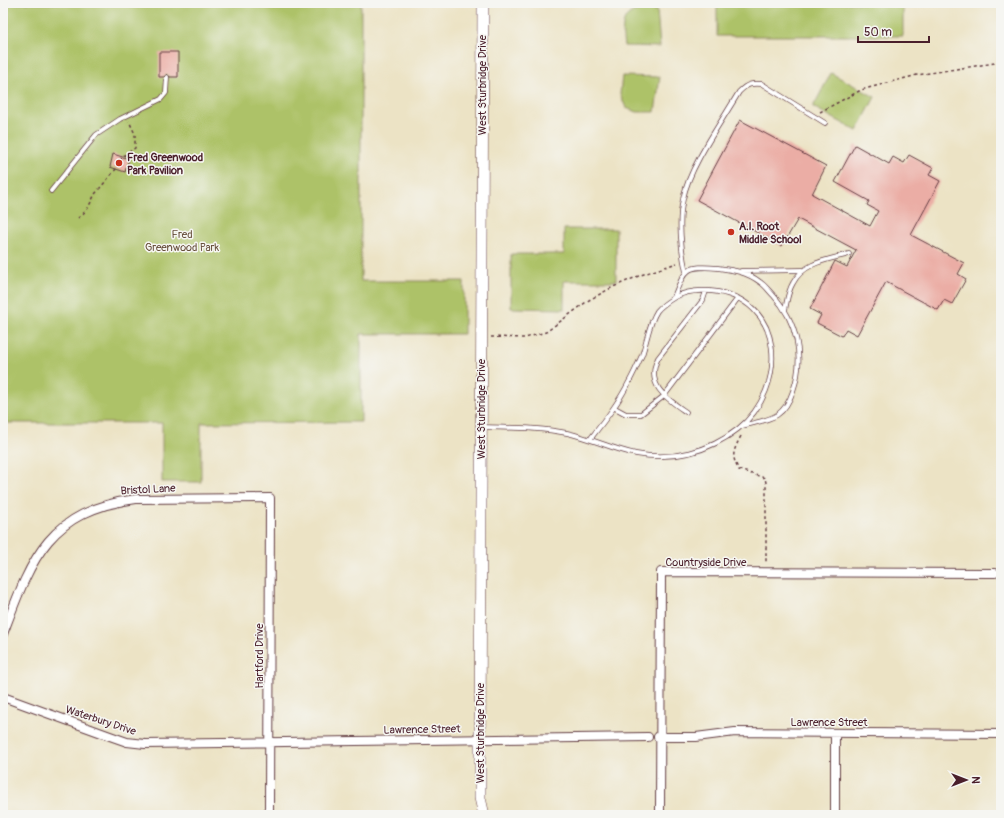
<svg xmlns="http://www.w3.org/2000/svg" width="1004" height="818" viewBox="0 0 1004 818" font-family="Pangolin,sans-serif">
	<rect width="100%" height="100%" fill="#f6f6f2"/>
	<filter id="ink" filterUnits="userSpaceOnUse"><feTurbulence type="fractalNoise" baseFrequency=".025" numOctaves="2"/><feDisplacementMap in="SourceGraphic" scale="8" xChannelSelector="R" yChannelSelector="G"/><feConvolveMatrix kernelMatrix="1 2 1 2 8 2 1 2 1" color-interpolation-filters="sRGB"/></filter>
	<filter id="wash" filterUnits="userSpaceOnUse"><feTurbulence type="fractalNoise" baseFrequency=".012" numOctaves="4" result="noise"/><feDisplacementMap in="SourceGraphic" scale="16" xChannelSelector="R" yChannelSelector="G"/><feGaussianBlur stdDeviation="0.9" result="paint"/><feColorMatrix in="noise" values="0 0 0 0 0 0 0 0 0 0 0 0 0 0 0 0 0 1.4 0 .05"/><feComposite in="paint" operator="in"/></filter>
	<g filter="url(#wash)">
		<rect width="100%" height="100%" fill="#ece3c5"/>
		<path fill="#adc267" stroke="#7c7049" d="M 3,3 L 361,3 L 361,281 L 464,281 L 464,334 L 361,334 L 361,422 L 201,423 L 201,482 L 162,482 L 162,423 L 3,423 Z
			M 717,3 L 903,3 L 903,36 L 717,36 Z
			M 645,9 L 657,10 L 660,47 L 624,46 C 621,25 621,11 645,9 Z
			M 831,73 L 875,97 L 857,131 L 813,107 Z
			M 622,76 L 660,77 L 655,112 L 637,112 L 626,108 L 620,94 Z
			M 564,229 L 616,229 L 616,281 L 564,281 L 564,309 L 511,308 L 511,254 L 564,254 Z"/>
		<g id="blocks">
			<path fill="#ebada5" d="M 159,52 L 178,52 L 178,77 L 170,77 L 167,74 L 164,77 L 159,77 Z
				M 740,120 L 826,166 L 812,194 L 870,226 L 878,211 L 867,205 L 869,201 L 835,182 L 855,145 L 889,164 L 893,157 L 904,163 L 909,155 L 933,168 L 929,175 L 940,181 L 911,235 L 964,263 L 958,274 L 966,279 L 952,304 L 944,300 L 938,310 L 886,282 L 857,335 L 846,329 L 842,336 L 817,323 L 821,315 L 810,309 L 835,261 L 847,267 L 856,250 L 798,219 L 782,246 L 697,200 Z
				M 113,154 L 129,159 L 125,172 L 110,167 Z"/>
		</g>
	</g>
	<g filter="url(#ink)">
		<use href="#blocks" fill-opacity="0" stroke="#623c42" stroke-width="1"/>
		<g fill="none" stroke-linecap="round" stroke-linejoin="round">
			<g stroke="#623c42" stroke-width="5.5">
				<path id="lane" d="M 51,191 L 96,135 L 120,119 L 161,99 L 166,93 L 167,77
					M 741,271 L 802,270
					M 686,272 C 681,250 678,221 683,199 C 689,167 722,121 739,92 C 747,84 751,83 762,84 L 825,123
					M 674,297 C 685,269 686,265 718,268 C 734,270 747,272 760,282 C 765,285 769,291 773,295 C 797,321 805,357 793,391 C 790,400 786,409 777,415 C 767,421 753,423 742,426
					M 785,310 C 787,301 788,291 793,283 C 804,262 828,260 849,254
					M 615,408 L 626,414 L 641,414 L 664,396 L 738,298
					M 686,412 C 666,398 645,385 658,358 L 703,300 L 706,291
					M 481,427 C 510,428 539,427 567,433 C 590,438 612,449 636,454 C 672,461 709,452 738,429 C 789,388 786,297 710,291 C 698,290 686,291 675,297 C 670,300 661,306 657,311 C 649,323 647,341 642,355 C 638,364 634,373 629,382 C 619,402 605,420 591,438"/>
			</g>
			<g stroke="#623c42" stroke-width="10">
				<path id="street" d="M 3,634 C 31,560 47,511 136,499 L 270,498 L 269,815
					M 3,697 L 110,736 L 127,742 L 145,744 L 648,737
					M 658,737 L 696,737 L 735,732 L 1001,734
					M 660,815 L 661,572 L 995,573
					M 835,815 L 835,733"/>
			</g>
			<g stroke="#623c42" stroke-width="12">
				<path id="secondary" d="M 483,3 L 480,748 L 480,798 L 484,815"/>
			</g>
			<path stroke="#623c42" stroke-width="1.5" stroke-dasharray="3 3" stroke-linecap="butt" d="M 820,112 L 861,90 L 917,75 L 1001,62
				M 78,218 L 87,210 L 95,194 L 116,169 L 122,157 L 135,148 L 135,134 L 129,121
				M 491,337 L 525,338 L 546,332 L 589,300 L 613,287 L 641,275 L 677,263
				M 741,436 C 734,450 730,455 739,470 L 765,478 L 766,483 L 766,563"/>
			<use href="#lane" stroke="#fff" stroke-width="4"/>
			<use href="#street" stroke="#fff" stroke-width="8"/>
			<use href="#secondary" stroke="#fff" stroke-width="11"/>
		</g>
	</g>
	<g fill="#c8321e" stroke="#f6f6f2" stroke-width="1.5">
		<circle cx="119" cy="163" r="4"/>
		<circle cx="731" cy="232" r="4"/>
	</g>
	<g text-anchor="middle" stroke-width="3" stroke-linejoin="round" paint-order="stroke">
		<g font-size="11" fill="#4a1f2b" stroke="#f6f6f2">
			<text transform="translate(482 85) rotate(-90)" y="4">West Sturbridge Drive</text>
			<text transform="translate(481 409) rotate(-90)" y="4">West Sturbridge Drive</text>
			<text transform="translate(148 489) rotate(-3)" y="4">Bristol Lane</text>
			<text x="706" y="566">Countryside Drive</text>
			<text transform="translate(259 656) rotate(-90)" y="4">Hartford Drive</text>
			<text transform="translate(101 720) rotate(18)" y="4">Waterbury Drive</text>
			<text x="829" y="726">Lawrence Street</text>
			<text transform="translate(422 729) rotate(-1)" y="4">Lawrence Street</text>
			<text transform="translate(480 733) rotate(-90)" y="4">West Sturbridge Drive</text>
		</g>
		<g font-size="11" font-weight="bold" fill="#4a1f2b" stroke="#f6f6f2" text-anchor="start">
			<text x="127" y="161">Fred Greenwood<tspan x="127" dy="13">Park Pavilion</tspan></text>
			<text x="739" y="230">A.I. Root<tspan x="739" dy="13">Middle School</tspan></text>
		</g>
		<g font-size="11" fill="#68503d" stroke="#f6f6f2">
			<text x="182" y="238">Fred<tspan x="182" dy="13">Greenwood Park</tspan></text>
		</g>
	</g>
	<rect width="1004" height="818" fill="none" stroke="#f6f6f2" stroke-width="16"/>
	<g transform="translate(966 780) rotate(90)" stroke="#f6f6f2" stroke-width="3" paint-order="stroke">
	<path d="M0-3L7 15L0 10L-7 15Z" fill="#4a1f2b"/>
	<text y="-6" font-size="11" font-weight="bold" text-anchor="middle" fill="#4a1f2b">N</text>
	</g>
	<path d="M858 36v6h71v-6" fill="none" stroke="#4a1f2b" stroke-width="2"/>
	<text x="864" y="36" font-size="12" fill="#4a1f2b" stroke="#f6f6f2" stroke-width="3" paint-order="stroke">50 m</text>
</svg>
